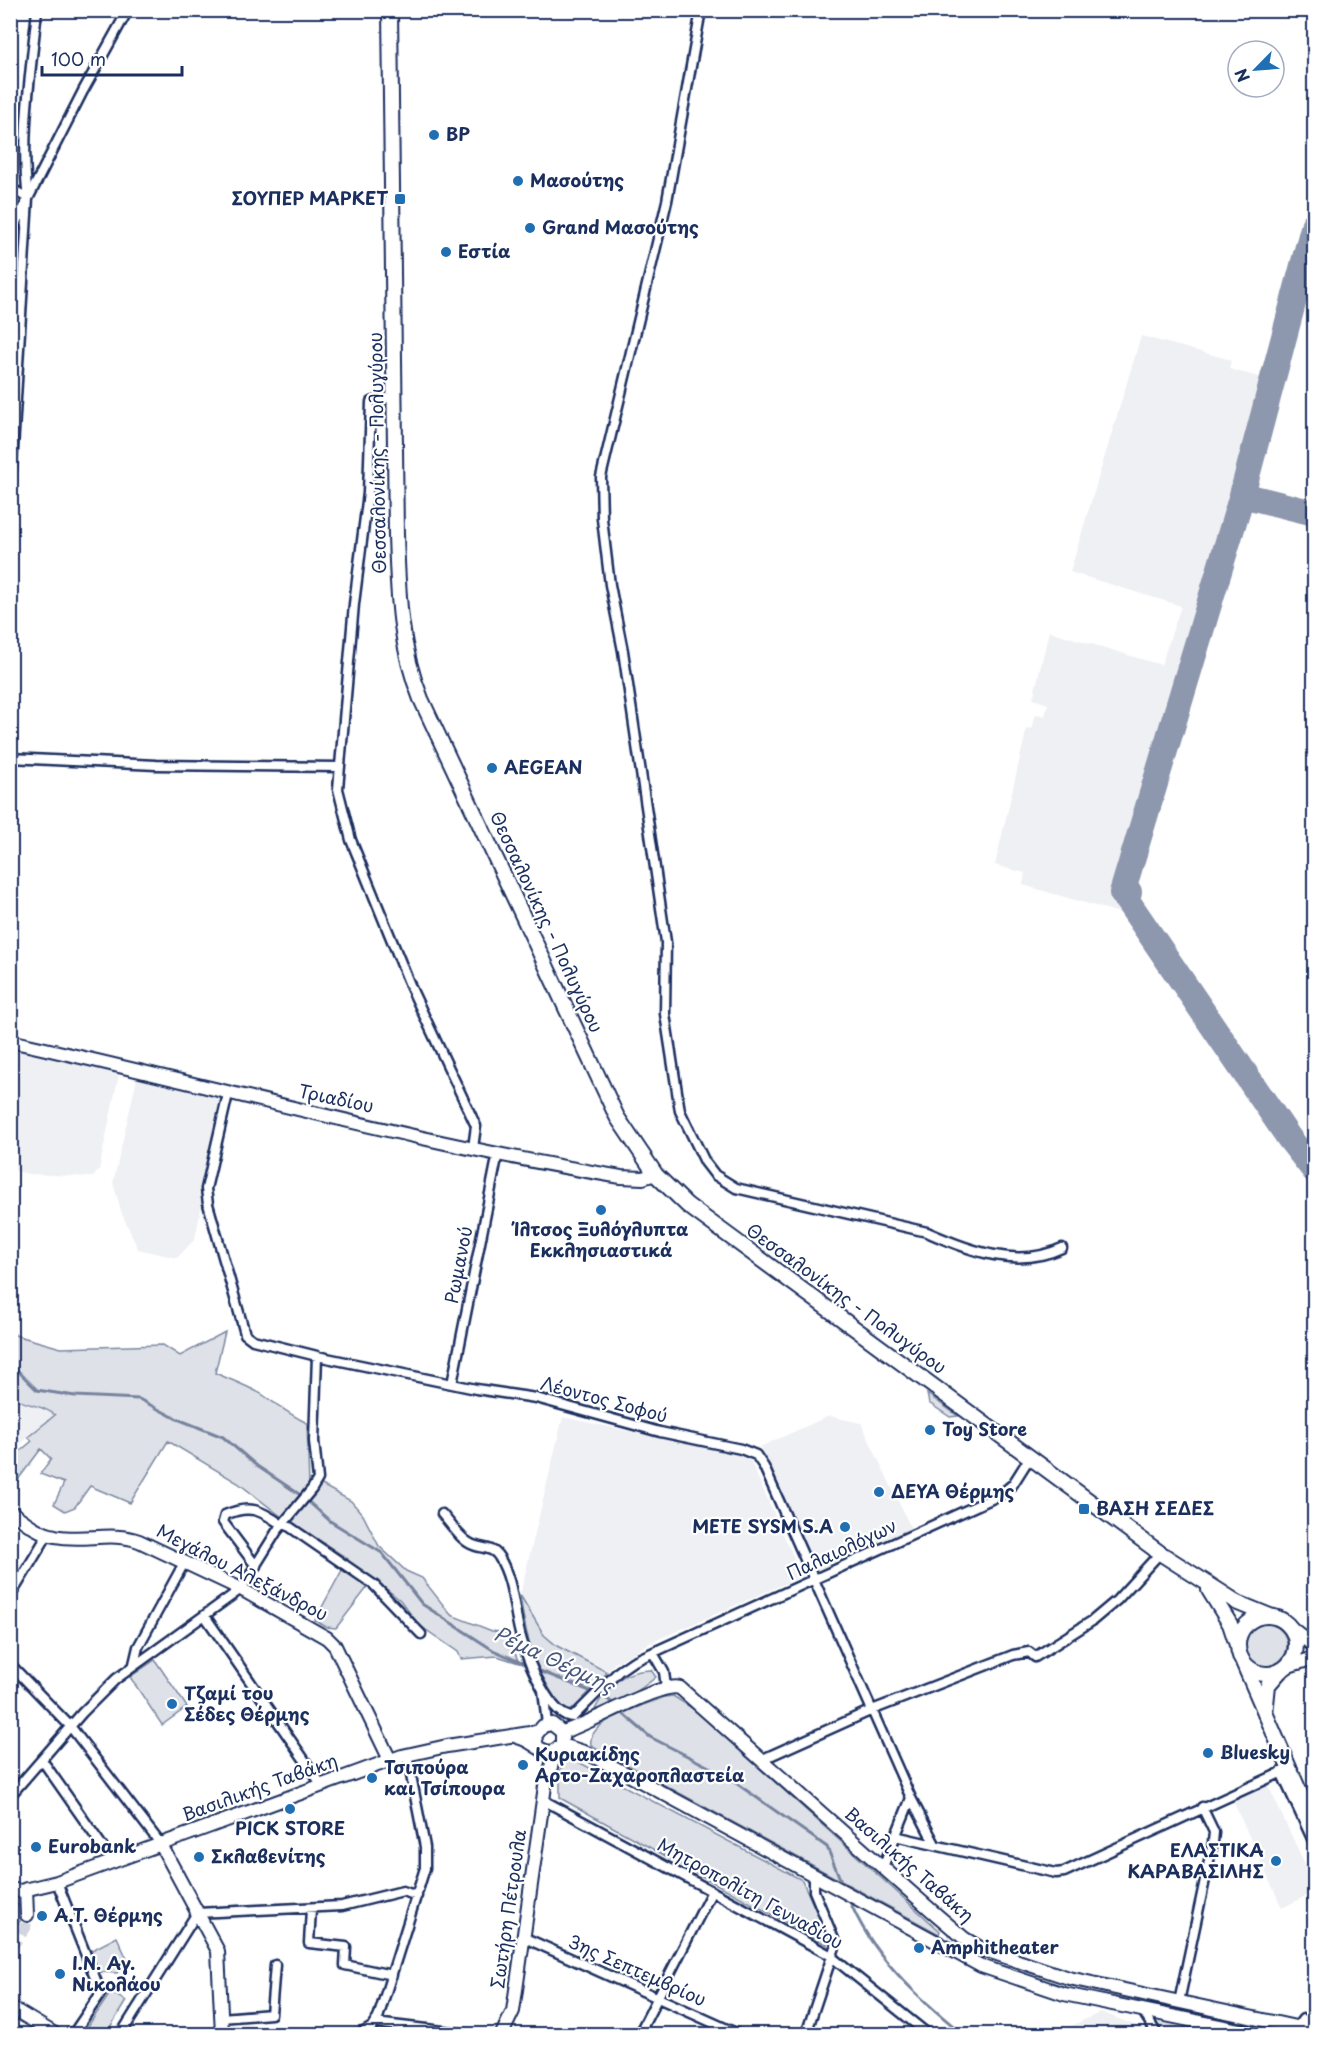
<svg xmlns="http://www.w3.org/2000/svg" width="1325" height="2045" viewBox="0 0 1325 2045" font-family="'Playpen Sans',sans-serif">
	<rect width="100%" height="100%" fill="#fff"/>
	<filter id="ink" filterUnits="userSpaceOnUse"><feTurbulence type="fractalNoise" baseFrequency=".0167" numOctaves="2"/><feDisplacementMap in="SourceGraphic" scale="12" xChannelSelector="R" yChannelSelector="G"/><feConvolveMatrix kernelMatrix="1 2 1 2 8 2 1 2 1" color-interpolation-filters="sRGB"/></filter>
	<g filter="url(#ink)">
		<path fill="#eff0f4" d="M 1141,336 L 1231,360 L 1229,369 L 1278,382 L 1123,914 L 1023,885 L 1025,873 L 995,865 L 1027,728 L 1032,729 L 1036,714 L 1045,716 L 1048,704 L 1033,699 L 1049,631 L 1161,665 L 1181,606 L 1070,572 Z
			M 11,1049 L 119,1074 L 99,1170 L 93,1177 L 29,1174 L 11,1170 Z
			M 137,1078 L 223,1098 L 195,1239 L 177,1258 L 138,1249 L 122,1214 L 113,1183 Z
			M 11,1396 L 19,1402 L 48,1409 L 55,1415 L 11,1452 Z
			M 829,1416 L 861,1423 L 911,1528 L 900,1537 L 819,1574 L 760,1447 Z
			M 563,1417 L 744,1456 L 750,1460 L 802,1576 L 650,1643 L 615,1663 L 607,1672 L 557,1646 L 544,1635 L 520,1595 Z
			M 1268,1785 L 1314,1884 L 1314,1892 L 1282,1908 L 1233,1801 Z
			M 1101,2012 L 1154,2033 L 1054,2034 Z"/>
		<path fill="#dee1e7" stroke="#7c88a2" stroke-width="1.5" d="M 10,1326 L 15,1335 L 61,1348 L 163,1345 L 180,1356 L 225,1332 L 215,1373 C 231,1380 248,1386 263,1395 C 279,1406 289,1414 307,1423 L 309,1487 L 282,1517 L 238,1483 L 168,1441 L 130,1503 L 90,1486 L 75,1507 L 65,1511 L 54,1504 L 64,1483 L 40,1474 L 51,1459 L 41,1449 L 11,1489 L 11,1459 L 32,1441 L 28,1437 L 55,1415 C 42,1404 24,1406 11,1396 Z
			M 927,1394 L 958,1416 L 950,1417 L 929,1403 Z
			M 320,1484 L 351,1501 L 363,1515 L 379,1546 L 406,1571 L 422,1578 L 451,1615 L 492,1631 L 507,1633 L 519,1663 L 497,1656 L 461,1659 L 458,1652 L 419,1625 L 400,1600 L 374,1579 L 336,1628 L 326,1627 L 315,1620 L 348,1559 L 290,1521 Z
			M 520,1595 L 544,1635 L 557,1646 L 607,1672 L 593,1693 L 573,1711 L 564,1709 C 536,1677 525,1636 520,1595 Z
			M1245 1645a21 21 0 1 1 42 0a21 21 0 1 1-42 0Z
			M 155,1660 L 187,1707 L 162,1725 L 130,1677 Z
			M 651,1670 L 656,1677 C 643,1688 610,1711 595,1709 C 608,1685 623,1670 651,1670 Z
			M 673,1696 L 695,1710 L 940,1931 L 939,1934 L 591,1745 C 586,1720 645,1706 664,1697 Z
			M 569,1757 L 802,1880 L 827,1935 L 827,1945 L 560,1798 L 560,1771 L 563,1760 Z
			M 11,1901 L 24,1909 L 24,1915 L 11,1934 Z
			M 117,1937 L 127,1959 L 117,1973 L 99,1972 L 90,1951 Z
			M 111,1992 L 126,2001 L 106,2034 L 78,2034 L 80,2031 L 84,2032 Z
			M 1148,2018 L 1186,2026 L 1183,2034 L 1162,2034 Z"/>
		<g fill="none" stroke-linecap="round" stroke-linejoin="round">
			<path stroke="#77839f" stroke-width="3" d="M 10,1363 L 37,1390 L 75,1396 L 139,1399 L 175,1418 L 223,1437 L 257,1466 L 302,1496 L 330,1521 L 382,1553 L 422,1604 L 493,1650 L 529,1666
				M 535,1669 L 605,1697 L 616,1706
				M 620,1711 L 650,1737 L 723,1774 L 827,1847 L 843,1886
				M 848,1897 C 871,1955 916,1996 963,2034"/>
			<path stroke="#8d97ae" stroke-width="26" d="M 1245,497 L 1242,495 L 1314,513
				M 1129,892 L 1122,893 L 1289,1138 L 1314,1170
				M 1122,893 L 1242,495 L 1314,224"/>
			<path stroke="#d1d5df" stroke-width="12" stroke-dasharray="12 6" stroke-linecap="butt" d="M 10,1948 L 25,1928 L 27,1915"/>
			<g stroke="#1b2f5e" stroke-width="13">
				<path id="street" d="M 701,10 L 667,201 L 601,477 L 602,519 L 610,585 L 623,651 L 666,942 L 665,1014 L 680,1111 L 705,1162 L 715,1175 L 736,1188 L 927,1232 C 970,1251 1018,1269 1062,1248
					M 10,188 L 28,198
					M 10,234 L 83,91 L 128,10
					M 395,396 L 371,402 L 368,493 L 354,604 L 338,789 L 351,840 L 412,990 L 476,1126 L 473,1148
					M 10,499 L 28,198 C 20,137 31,72 37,10
					M 10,758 L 156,765 L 340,767
					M 228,1094 L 206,1189 L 208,1204 L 242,1323 L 245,1334 L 253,1340 L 317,1356 L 476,1389 L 536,1398 L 660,1432 L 741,1449 L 756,1455 L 764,1467 L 911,1798 L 883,1867
					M 452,1384 L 498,1153
					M 442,1514 C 450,1523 460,1539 471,1544 C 480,1549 493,1546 499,1557 C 515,1583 513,1613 522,1641 C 528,1661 550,1717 573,1717 L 619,1671 L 632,1662 L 1000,1495 L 1013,1484 L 1030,1457
					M 284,1523 L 374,1585 L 421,1634
					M 256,1566 L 223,1522 L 225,1515 C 250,1504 261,1510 282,1525
					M 10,1597 L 48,1534
					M 205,1616 L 321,1784
					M 653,1653 L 664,1672 L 666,1687
					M 10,1664 L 70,1726 L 160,1843
					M 134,1664 L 138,1647 L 184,1563
					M 543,1690 L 547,1724
					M 763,1759 L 872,1710 L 1013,1655 L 1029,1652 L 1035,1657 L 1092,1621 L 1117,1600 L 1160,1553
					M 42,1760 L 112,1860
					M 1281,1772 L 1314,1843
					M 10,1796 L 82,1713 L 116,1679 L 241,1589 L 277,1531 L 312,1489 L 318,1479 L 314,1441 L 317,1356
					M 911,1798 L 935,1844
					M 543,1800 L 828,1954 L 928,2034
					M 895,1836 L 1056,1873 L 1064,1872 L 1289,1769
					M 57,1882 L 101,1993 L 73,2034
					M 311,1909 L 309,1943 L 346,1947 L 345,1965 L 392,1975
					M 523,1937 L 738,2034
					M 1179,2002 L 1213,1842 L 1214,1832 L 1202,1807
					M 1142,2010 L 1157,2034
					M 221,2018 L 271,2014 L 275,1965
					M 375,2023 L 469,2034
					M 1297,2027 L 1303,2019 L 1314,2022
					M 121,2034 L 197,1913 L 342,1906 L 403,1891 L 417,1896
					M 360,2034 L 372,2027 L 378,2018 L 425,1868 L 425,1847 L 407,1755
					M 639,2034 L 712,1891
					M 806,2034 L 836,1944 L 814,1891 L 814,1874"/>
			</g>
			<g stroke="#1b2f5e" stroke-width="16">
				<path id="secondary" d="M 10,1041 C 214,1086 415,1143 621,1177 L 643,1178 L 655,1174
					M 10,1511 C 24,1521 38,1533 55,1536 C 83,1542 112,1531 139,1541 L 241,1589 L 327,1638 L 335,1646 L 390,1760
					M 1285,1623 L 1314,1646
					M 1285,1667 L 1314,1658
					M 562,1732 C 589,1725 661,1681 680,1688 L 931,1910 L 965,1939 L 982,1949 L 1069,1978 L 1314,2031
					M 517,1737 C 531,1739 538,1752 552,1752 L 562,1745 L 562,1732 L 552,1724 L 543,1726 L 535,1736 L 537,1747
					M 562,1745 L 587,1753 L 657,1790 L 981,1966 L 1064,1994 L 1258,2034
					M 160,1843 L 218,1951 L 222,2034
					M 10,1889 L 20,1891 L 57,1882 L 402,1756 L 447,1746 L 536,1732
					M 26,1889 L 27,1915
					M 10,2007 L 55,2034
					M 502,2034 L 513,2011 L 545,1786 L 556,1751"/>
			</g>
			<g stroke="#1b2f5e" stroke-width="18">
				<path id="primary" d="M 390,10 L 396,535 C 398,592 399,645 421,699 L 617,1117 L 656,1175 L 687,1205 L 1160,1553 L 1238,1603 L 1270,1616
					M 1209,1590 L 1230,1624 L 1237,1645
					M1238 1645a29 29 0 1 1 58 0a29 29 0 1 1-58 0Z
					M 1243,1662 L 1314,1825
					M 1265,1714 L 1268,1685 L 1281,1670"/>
			</g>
			<use href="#street" stroke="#fff" stroke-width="8"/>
			<use href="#secondary" stroke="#fff" stroke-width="12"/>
			<use href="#primary" stroke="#fff" stroke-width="14"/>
		</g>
	</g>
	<g fill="#1f6fb2" stroke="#fff" stroke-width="2">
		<circle cx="434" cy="135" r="6"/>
		<circle cx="518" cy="181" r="6"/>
		<rect x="394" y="193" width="12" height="12" rx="3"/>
		<circle cx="530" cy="228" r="6"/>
		<circle cx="446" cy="252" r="6"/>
		<circle cx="492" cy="768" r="6"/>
		<circle cx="601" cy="1210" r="6"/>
		<circle cx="930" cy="1430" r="6"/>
		<circle cx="879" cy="1492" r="6"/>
		<rect x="1078" y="1503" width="12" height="12" rx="3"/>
		<circle cx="845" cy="1527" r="6"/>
		<circle cx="172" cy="1704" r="6"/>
		<circle cx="1208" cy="1753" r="6"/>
		<circle cx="523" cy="1765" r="6"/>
		<circle cx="372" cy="1778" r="6"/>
		<circle cx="290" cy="1809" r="6"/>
		<circle cx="36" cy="1847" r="6"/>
		<circle cx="199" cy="1857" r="6"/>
		<circle cx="1276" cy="1861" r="6"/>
		<circle cx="42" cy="1916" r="6"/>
		<circle cx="919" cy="1948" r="6"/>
		<circle cx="60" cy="1974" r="6"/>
	</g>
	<g text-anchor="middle" stroke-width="4.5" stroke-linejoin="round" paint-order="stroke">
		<g font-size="18" font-weight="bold" fill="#1b2f5e" stroke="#fff" text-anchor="start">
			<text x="446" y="141">BP</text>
			<text x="530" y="187">Μασούτης</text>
			<text x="388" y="205" text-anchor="end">ΣΟΥΠΕΡ ΜΑΡΚΕΤ</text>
			<text x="542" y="234">Grand Μασούτης</text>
			<text x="458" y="258">Εστία</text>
			<text x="504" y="774">AEGEAN</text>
			<text x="601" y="1236" text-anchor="middle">Ίλτσος Ξυλόγλυπτα<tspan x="601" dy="21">Εκκλησιαστικά</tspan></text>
			<text x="942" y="1436">Toy Store</text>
			<text x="891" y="1498">ΔΕΥΑ Θέρμης</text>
			<text x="1096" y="1515">ΒΑΣΗ ΣΕΔΕΣ</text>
			<text x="833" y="1533" text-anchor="end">METE SYSM S.A</text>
			<text x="184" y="1700">Τζαμί του<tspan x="184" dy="21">Σέδες Θέρμης</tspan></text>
			<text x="1220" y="1759">Bluesky</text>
			<text x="535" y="1761">Κυριακίδης<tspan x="535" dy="21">Αρτο-Ζαχαροπλαστεία</tspan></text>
			<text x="384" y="1774">Τσιπούρα<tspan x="384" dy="21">και Τσίπουρα</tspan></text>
			<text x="290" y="1835" text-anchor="middle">PICK STORE</text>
			<text x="48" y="1853">Eurobank</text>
			<text x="1264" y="1857" text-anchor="end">ΕΛΑΣΤΙΚΑ<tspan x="1264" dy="21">ΚΑΡΑΒΑΣΙΛΗΣ</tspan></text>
			<text x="211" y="1863">Σκλαβενίτης</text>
			<text x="54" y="1922">Α.Τ. Θέρμης</text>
			<text x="931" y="1954">Amphitheater</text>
			<text x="72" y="1970">Ι.Ν. Αγ.<tspan x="72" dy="21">Νικολάου</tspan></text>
		</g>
		<g font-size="18" fill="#1b2f5e" stroke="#fff">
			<text transform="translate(378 453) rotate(-91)" y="6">Θεσσαλονίκης - Πολυγύρου</text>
			<text transform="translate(546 922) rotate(65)" y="6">Θεσσαλονίκης - Πολυγύρου</text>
			<text transform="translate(336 1099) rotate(12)" y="6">Τριαδίου</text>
			<text transform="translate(459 1265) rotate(-79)" y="6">Ρωμανού</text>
			<text transform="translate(846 1299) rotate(36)" y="6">Θεσσαλονίκης - Πολυγύρου</text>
			<text transform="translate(604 1400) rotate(15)" y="6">Λέοντος Σοφού</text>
			<text transform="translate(842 1550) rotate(-25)" y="6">Παλαιολόγων</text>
			<text transform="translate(242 1573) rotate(27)" y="6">Μεγάλου Αλεξάνδρου</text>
			<text transform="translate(260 1788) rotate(-20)" y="6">Βασιλικής Ταβάκη</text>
			<text transform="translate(909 1865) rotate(41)" y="6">Βασιλικής Ταβάκη</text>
			<text transform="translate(750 1894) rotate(29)" y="6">Μητροπολίτη Γενναδίου</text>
			<text transform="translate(509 1909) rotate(-82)" y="6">Σωτήρη Πέτρουλα</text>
			<text transform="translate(637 1971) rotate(24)" y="6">3ης Σεπτεμβρίου</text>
		</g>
		<g font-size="20" font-style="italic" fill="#49597e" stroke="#fff">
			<text transform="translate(554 1660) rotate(25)" y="7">Ρέμα Θέρμης</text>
		</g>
	</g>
	<rect width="1325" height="2045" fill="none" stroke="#fff" stroke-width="36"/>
	<rect x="18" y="18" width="1289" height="2009" fill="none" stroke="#1b2f5e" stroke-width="2" filter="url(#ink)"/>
	<g transform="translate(1256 69) rotate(245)"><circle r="28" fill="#ffffff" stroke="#a4acbf" stroke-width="1.5"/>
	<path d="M0-4.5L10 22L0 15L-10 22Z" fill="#1f6fb2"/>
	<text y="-9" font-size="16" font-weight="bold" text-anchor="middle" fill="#1b2f5e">N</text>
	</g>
	<path d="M42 66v9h140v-9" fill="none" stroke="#1b2f5e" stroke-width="3"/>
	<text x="51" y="66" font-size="18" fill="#1b2f5e" stroke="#ffffff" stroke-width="4.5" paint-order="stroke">100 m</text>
</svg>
